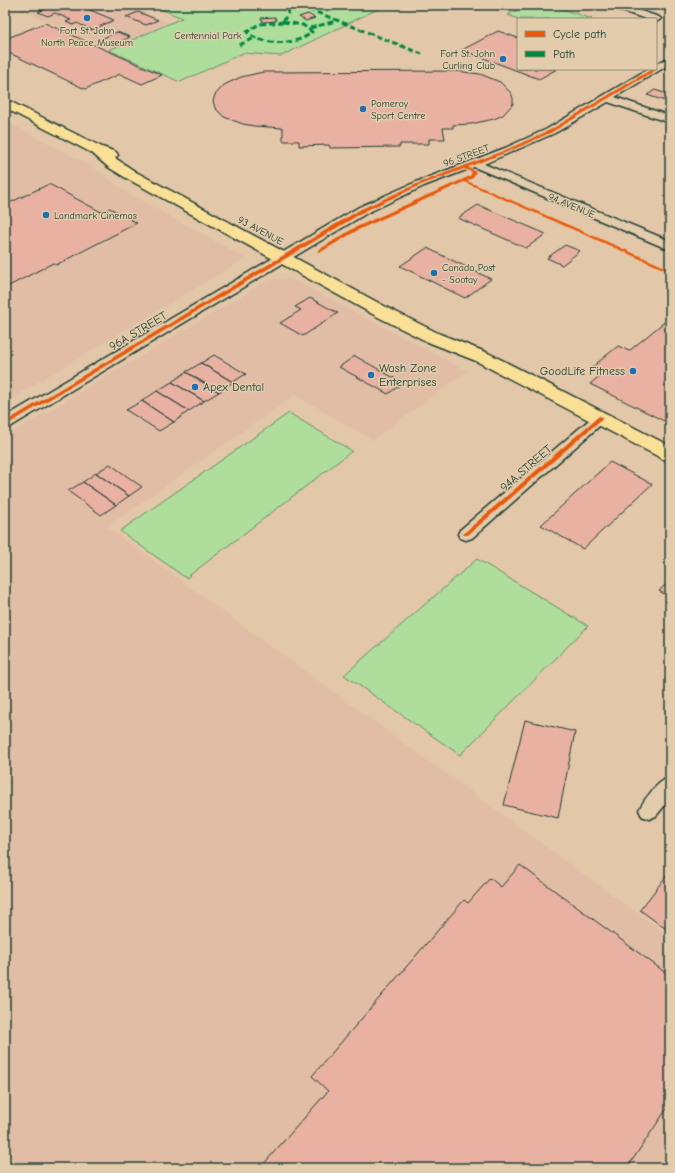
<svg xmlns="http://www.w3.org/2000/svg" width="675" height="1173" viewBox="0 0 675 1173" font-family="'Comic Neue',sans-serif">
	<rect width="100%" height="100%" fill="#e3c7a9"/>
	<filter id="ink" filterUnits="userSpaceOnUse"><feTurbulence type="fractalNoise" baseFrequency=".025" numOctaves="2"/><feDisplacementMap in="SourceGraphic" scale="8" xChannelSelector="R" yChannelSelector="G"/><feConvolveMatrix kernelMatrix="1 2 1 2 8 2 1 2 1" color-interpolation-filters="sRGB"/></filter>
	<g filter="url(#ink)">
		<path fill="#e1bda5" d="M 9,5 L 127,5 L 169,23 L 111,49 Z
			M 5,121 L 88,164 L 131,195 L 246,258 L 5,402 Z
			M 270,279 L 292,279 L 467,371 L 373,440 L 295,395 L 107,527 L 670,937 L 670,1168 L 11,1168 L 5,1157 L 5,437 Z"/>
		<path fill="#aedd9c" stroke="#668d68" d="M 151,5 L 375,5 L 382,7 L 281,56 L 243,53 L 180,82 L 109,50 L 182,18 Z
			M 528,5 L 551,5 L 592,19 L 519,19 L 508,15 Z
			M 289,413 L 352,451 L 186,578 L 120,531 Z
			M 477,559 L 588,626 L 460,755 L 344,675 Z"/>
		<path fill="#e9b1a2" stroke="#1f3d34" d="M 62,5 L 78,5 L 114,20 L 92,30 L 77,23 L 73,25 L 66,22 L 71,20 L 55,13 L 48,16 L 38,12 L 52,6 L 55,8 Z
			M 138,12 L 158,20 L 146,25 L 126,17 Z
			M 308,14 L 315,18 L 306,21 L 299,17 Z
			M 275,17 L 276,21 L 263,22 L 261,18 Z
			M 45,23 L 162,75 L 142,84 L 120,74 L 85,89 L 5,51 L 5,39 Z
			M 498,31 L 518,38 L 518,69 L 557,69 L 539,79 L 462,50 Z
			M 117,32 L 130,37 L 114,45 L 101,39 Z
			M 456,71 L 480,74 L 500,82 L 511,93 L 513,98 L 513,104 L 503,115 L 494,119 L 471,124 L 453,125 L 453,128 L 443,128 L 445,139 L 429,139 L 429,144 L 400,144 L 400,147 L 330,148 L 329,145 L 299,146 L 299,141 L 283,141 L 283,128 L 254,126 L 243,124 L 224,117 L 215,108 L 213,101 L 215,95 L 224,85 L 241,77 L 263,72 Z
			M 655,90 L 670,95 L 670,97 L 665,101 L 647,95 Z
			M 49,184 L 101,212 L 110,208 L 137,223 L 56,265 L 53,263 L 5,288 L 5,205 Z
			M 478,205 L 546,234 L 526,248 L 458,218 Z
			M 565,245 L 580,251 L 562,265 L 547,258 Z
			M 427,248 L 491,279 L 465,298 L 400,266 Z
			M 310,298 L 338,313 L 303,336 L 280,323 L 301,310 L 295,307 Z
			M 668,319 L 670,320 L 670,416 L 664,421 L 590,384 L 602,374 L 591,368 L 618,346 L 629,351 Z
			M 214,355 L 246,374 L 233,382 L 201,363 Z
			M 355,356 L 403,383 L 388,394 L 339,367 Z
			M 201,363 L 233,382 L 219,392 L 186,372 Z
			M 186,372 L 219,392 L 204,401 L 172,382 Z
			M 172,382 L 204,401 L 189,411 L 157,391 Z
			M 157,391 L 189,411 L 174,422 L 142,401 Z
			M 142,401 L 174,422 L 159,431 L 126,410 Z
			M 610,462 L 652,484 L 583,549 L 541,525 Z
			M 110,464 L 142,487 L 129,496 L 96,473 Z
			M 96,473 L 129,496 L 116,505 L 83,482 Z
			M 83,482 L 116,505 L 101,515 L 68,491 Z
			M 670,580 L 670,597 L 659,591 Z
			M 525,720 L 575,732 L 558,818 L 504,805 Z
			M 520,865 L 670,976 L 670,1104 L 627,1168 L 260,1168 L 328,1091 L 312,1076 L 464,900 L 468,903 L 490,878 L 501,887 Z
			M 670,871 L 670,932 L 640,910 Z"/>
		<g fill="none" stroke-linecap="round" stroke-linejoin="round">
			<g stroke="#1f3d34" stroke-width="3">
				<path id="minor" d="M 608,5 L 623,5 L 659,17 L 661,19 L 656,22 L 656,19 L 646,19 L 610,7 Z
					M 670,57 L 670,64 L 615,97 L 670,116 L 670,123 L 608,102 L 555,133 L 484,164 L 670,241 L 670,250 L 474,167 L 424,186 L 367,213 L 10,427 L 5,429 L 5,417 L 359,207 L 416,182 L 505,148 L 547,129 L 648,69 L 656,69 L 656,64 Z
					M 600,413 L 605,415 L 607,418 L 605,421 L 472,538 L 466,540 L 460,538 L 458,534 L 460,530 L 595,415 Z
					M 670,777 L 670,799 L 656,816 L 649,819 L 642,816 L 639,810 C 645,798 658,781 670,777 Z"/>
			</g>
			<g stroke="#1f3d34" stroke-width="3">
				<path id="major" d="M 5,99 L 102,147 L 116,152 L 118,155 L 115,158 L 136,172 L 388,308 L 440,334 L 488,353 L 670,446 L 670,461 L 663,459 L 476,361 L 428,342 L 376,316 L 126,178 L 108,167 L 92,153 L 5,108 Z"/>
			</g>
			<use href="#minor" fill="#e2ccab" fill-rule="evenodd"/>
			<use href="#major" fill="#fadf96" fill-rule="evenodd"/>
			<path stroke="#00873e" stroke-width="3" stroke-dasharray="6 3" stroke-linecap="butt" d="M 291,5 L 311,10 L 422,54
				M 283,22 L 303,25 L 312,32 C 297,46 262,46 247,32 L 259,24 Z
				M 283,22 L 292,5
				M 310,28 L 336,21
				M 239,45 L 255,38"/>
			<g stroke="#e2ccab" stroke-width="2">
				<path id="cycleway" d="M 656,68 L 656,70 L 552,132 L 510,151 L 468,167 L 476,172 L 473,178 L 467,181 L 670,269 L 670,272 L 464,182 L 358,230 L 321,252 L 319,252 L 317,251 L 354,228 L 470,176 L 472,172 L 464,169 L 421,185 L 365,211 L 5,426 L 5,422 L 361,209 L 419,183 L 508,149 L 550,130 L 652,69 L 656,69 Z
					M 600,416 L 603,418 L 602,419 L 468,535 L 464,535 L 463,534 L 464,533 L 598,417 Z"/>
			</g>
			<use href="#cycleway" fill="#e8590c" fill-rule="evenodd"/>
		</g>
	</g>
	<g fill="#1f6fb2" stroke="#e2ccab" stroke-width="1.5">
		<circle cx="87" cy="18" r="4"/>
		<circle cx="503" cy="59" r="4"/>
		<circle cx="363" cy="109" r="4"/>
		<circle cx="46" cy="215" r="4"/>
		<circle cx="434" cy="273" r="4"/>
		<circle cx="633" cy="371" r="4"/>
		<circle cx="371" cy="375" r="4"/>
		<circle cx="195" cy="387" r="4"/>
	</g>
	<g text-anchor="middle" stroke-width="3" stroke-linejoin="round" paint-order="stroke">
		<g font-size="10" fill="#1f3d34" stroke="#e2ccab" text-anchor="start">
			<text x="87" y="34" text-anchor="middle">Fort St. John<tspan x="87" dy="12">North Peace Museum</tspan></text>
			<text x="495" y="57" text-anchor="end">Fort St. John<tspan x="495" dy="12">Curling Club</tspan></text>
			<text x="371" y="107">Pomeroy<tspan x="371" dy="12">Sport Centre</tspan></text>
			<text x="54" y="219">Landmark Cinemas</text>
			<text x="442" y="271">Canada Post<tspan x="442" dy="12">- Sootay</tspan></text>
		</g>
		<g font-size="10" fill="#264539" stroke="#e2ccab">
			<text x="208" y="39">Centennial Park</text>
		</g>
		<g font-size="10" fill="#1f3d34" stroke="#e2ccab">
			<text transform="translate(466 155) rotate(-20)" y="4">96 STREET</text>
			<text transform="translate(572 205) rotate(23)" y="4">94 AVENUE</text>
			<text transform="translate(261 230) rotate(28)" y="4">93 AVENUE</text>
		</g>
		<g font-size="12" fill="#1f3d34" stroke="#e2ccab">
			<text transform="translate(138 331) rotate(-31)" y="4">96A STREET</text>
			<text transform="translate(526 468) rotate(-41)" y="4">94A STREET</text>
		</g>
		<g font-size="12" fill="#1f3d34" stroke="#e2ccab" text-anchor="start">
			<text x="379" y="372">Wash Zone<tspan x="379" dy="14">Enterprises</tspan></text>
			<text x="625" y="375" text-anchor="end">GoodLife Fitness</text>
			<text x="203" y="391">Apex Dental</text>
		</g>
	</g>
	<rect width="675" height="1173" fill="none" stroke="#e2ccab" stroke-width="20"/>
	<rect x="10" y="10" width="655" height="1153" fill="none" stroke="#1f3d34" stroke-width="1.5" filter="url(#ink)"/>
	<rect x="517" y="18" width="140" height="52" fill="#e2ccab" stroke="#94937b"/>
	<rect x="525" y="31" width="20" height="6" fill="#e8590c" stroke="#94937b"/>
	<text x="553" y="38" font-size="12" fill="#1f3d34">Cycle path</text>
	<rect x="525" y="51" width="20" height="6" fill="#00873e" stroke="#94937b"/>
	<text x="553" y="58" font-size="12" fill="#1f3d34">Path</text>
</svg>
